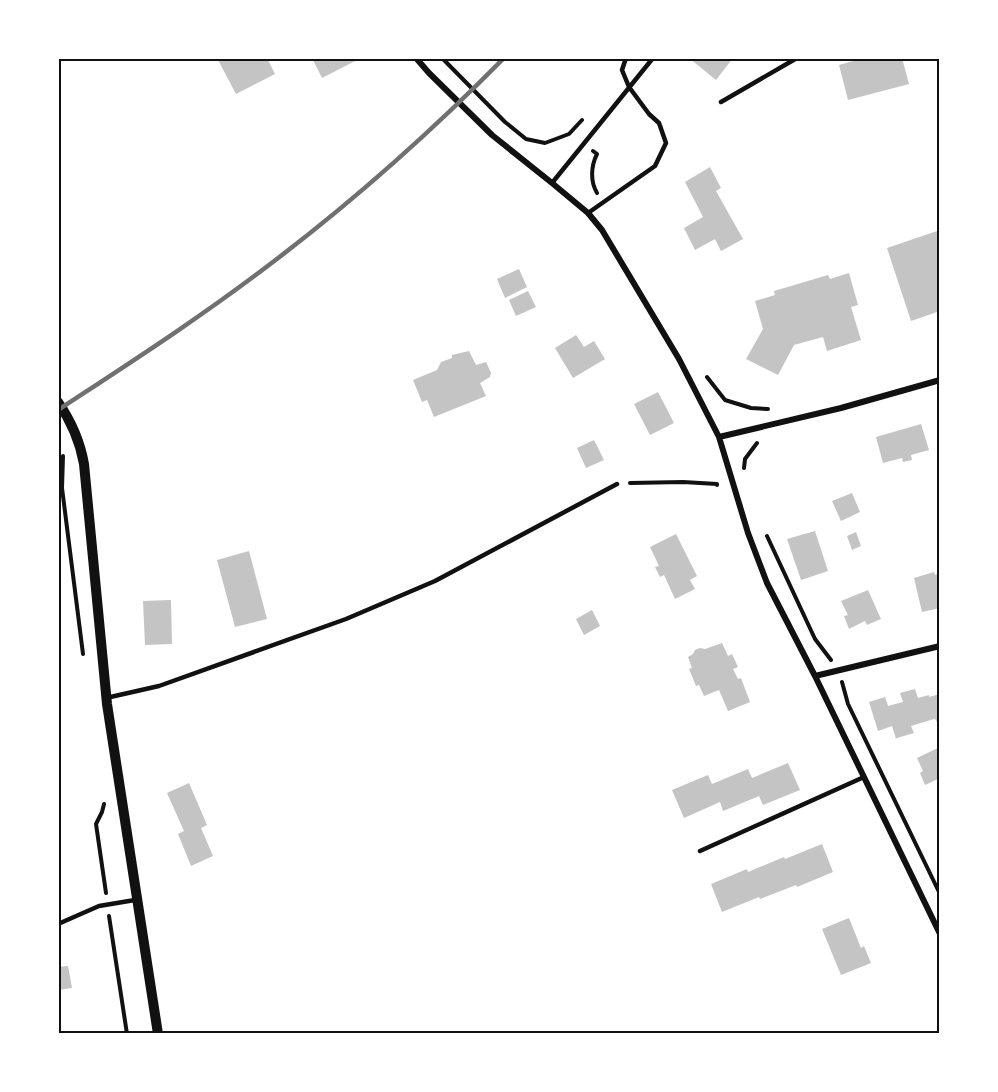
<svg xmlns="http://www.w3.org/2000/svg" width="998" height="1092" viewBox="0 0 998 1092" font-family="'Roboto Condensed',sans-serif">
	<rect width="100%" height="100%" fill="#fff"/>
	<path fill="#c4c4c4" d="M 217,58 L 267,58 L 275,74 L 236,94 Z
		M 312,58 L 361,58 L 322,78 Z
		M 689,58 L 733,58 L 716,80 Z
		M 864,58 L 902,58 L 909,84 L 848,100 L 839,65 Z
		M 710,167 L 721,188 L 716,191 L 743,239 L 721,251 L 715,239 L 695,250 L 684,228 L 703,217 L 685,182 Z
		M 940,230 L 940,311 L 911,321 L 887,248 Z
		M 519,269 L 527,287 L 505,298 L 497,279 Z
		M 849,273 L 858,305 L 851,307 L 861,340 L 827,351 L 823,337 L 794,345 L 778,375 L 746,359 L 763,329 L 755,301 L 775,295 L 774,291 L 828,275 L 830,279 Z
		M 528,291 L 536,307 L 516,316 L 509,300 Z
		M 576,335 L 584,347 L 594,341 L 605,359 L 573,378 L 555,348 Z
		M 469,351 L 476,365 L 486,362 L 491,373 L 490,377 L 480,383 L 486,396 L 434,417 L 427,400 L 422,402 L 413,380 L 437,370 L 441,362 L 452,358 L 452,355 Z
		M 658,392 L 674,423 L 650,435 L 634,404 Z
		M 921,424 L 929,450 L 911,455 L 912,460 L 903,462 L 902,458 L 883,463 L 876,437 Z
		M 594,440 L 604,460 L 586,468 L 577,448 Z
		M 852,493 L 860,512 L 841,521 L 832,501 Z
		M 815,531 L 828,571 L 801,580 L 787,539 Z
		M 856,532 L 861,546 L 852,550 L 847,536 Z
		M 676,534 L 697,576 L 690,580 L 695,589 L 675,599 L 664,575 L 660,577 L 655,567 L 659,566 L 650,547 Z
		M 249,551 L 267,619 L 235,627 L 217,560 Z
		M 934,572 L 935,575 L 940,573 L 940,608 L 922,612 L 914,578 Z
		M 868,590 L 881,619 L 867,625 L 865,621 L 849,629 L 844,616 L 848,615 L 841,601 Z
		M 171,600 L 172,644 L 145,645 L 143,601 Z
		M 592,610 L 600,626 L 584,635 L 576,619 Z
		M 722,643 L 728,656 L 732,654 L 738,667 L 733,669 L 738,679 L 741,678 L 750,702 L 728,711 L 719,690 L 704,696 L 699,685 L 696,686 L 689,669 L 692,668 L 688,657 L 693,654 L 695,650 L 700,648 L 705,649 Z
		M 915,689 L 918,698 L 929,695 L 929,697 L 940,694 L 940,730 L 936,720 L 934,719 L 911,726 L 914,733 L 897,738 L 896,739 L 892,726 L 878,731 L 869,702 L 885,697 L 888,706 L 903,702 L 900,693 Z
		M 940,747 L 940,778 L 925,785 L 920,773 L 923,771 L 917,758 Z
		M 788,763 L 800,790 L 763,805 L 759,796 L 723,811 L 720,802 L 684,818 L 672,790 L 708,775 L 712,784 L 748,769 L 752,778 Z
		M 189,783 L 207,825 L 201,828 L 213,856 L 191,866 L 178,834 L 184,831 L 167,793 Z
		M 822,844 L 833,872 L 797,887 L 796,885 L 760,899 L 759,897 L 722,912 L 711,884 L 747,869 L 748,872 L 784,857 L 785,859 Z
		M 849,918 L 861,948 L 864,946 L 871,963 L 841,975 L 822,929 Z
		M 68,966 L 72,988 L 58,990 L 58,967 Z"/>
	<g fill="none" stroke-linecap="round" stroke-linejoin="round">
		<path stroke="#111" stroke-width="4" d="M 442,58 L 505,122 L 526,139 L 545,143 L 569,134 L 582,120
			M 593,151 L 597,154 C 591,166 590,181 597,193
			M 707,377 L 725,400 L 751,408 L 768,409
			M 63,456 L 62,488 L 83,654
			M 744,468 L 745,459 L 757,443
			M 630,483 L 683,482 L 717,484 L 717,485
			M 767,536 L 815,639 L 831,660
			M 842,682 L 848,704 L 940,894
			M 104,804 L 102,812 L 96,824 L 106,893
			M 109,916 L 127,1034"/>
		<path stroke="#111" stroke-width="4.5" d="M 721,102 L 797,58
			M 552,183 L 653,58
			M 588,213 L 655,166 L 666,143 L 659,123 L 649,114 L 629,87 L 622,70 L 626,58
			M 106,698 L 159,686 L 346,619 L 435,581 L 617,484
			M 700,851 L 864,777
			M 58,924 L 99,906 L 135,900"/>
		<path stroke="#111" stroke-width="6" d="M 416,58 L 429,73 L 492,135 L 552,183 L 588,213 L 602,230 L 679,359 L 719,437 L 748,533 L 767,583 L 815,676 L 940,934
			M 719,437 L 841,408 L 940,380
			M 815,676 L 940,646"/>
		<path stroke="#111" stroke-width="10" d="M 58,402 C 71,421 80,441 84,464 L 107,704 L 158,1034"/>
		<path stroke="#707070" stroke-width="4.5" d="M 58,410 C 128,364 198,319 265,268 C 350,204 429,134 504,58"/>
	</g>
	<rect width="998" height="1092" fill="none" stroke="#ffffff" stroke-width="120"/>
	<rect x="60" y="60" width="878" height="972" fill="none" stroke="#111" stroke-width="2"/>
</svg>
